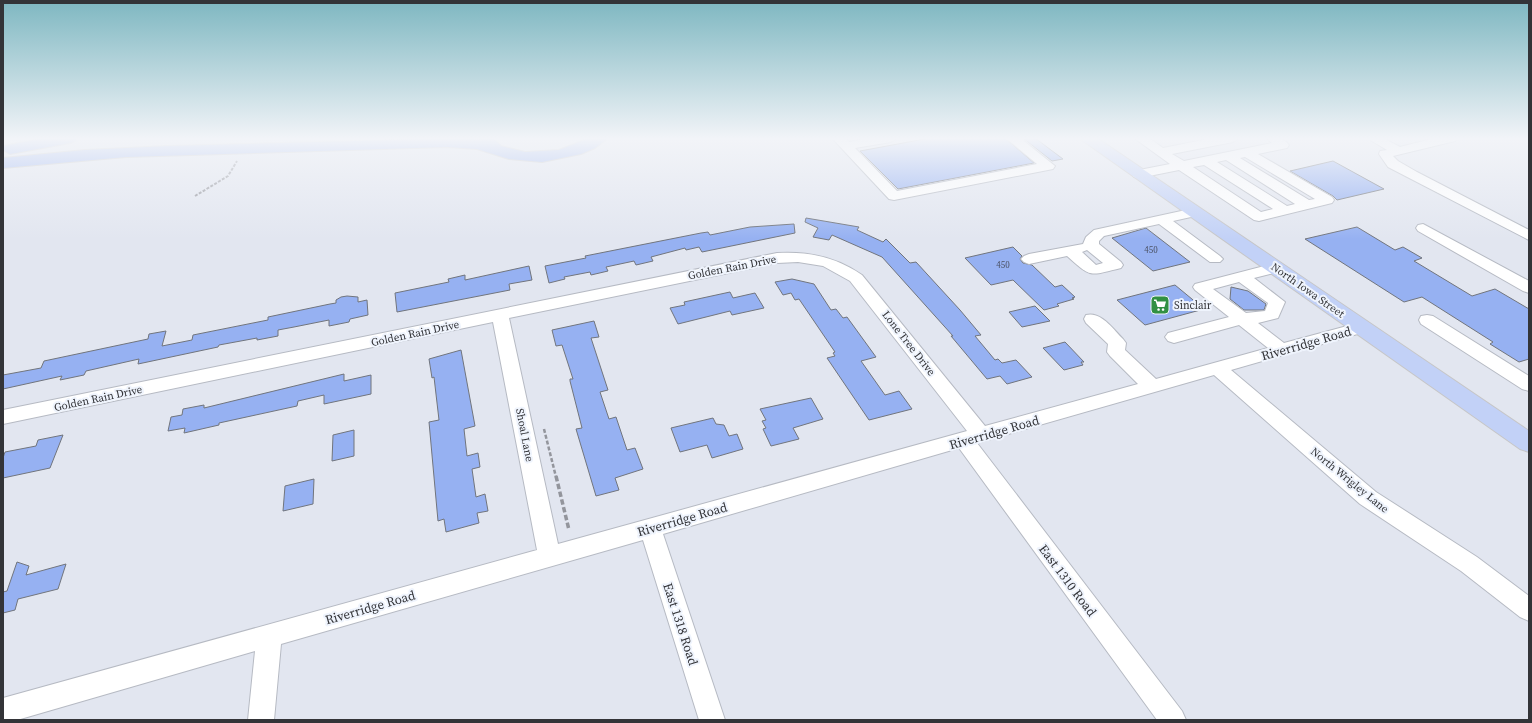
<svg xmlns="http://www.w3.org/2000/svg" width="1532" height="723" viewBox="0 0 1532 723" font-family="'Source Serif 4',serif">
	<rect width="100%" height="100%" fill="#e2e6f0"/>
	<path fill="#96b1f2" stroke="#71757d" d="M 930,138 L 1005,138 L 1034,163 L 898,189 L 860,151 Z
		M 1023,138 L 1035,138 L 1063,159 L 1052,161 Z
		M 1333,161 L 1384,189 L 1337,200 L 1333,196 L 1290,171 Z
		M 806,218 L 859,227 L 857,230 L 883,242 L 886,239 L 910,263 L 916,262 L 960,310 L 981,335 L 975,336 L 995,360 L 998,359 L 1002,363 L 1016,360 L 1032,377 L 1007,384 L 1000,376 L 987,379 L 951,336 L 953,336 L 882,257 L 832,235 L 829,240 L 813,237 L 818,228 L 805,222 Z
		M 794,224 L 795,233 L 702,252 L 699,247 L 686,250 L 685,248 L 651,257 L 653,261 L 636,265 L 634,261 L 606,267 L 608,271 L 591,275 L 590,272 L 564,277 L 565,279 L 549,283 L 545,266 L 586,258 L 585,256 L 701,233 L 708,232 L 710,235 L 750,227 Z
		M 1357,227 L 1395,250 L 1403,247 L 1422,258 L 1414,261 L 1472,296 L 1495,289 L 1529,309 L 1529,359 L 1519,362 L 1490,344 L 1493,342 L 1422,297 L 1404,302 L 1305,239 Z
		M 1146,228 L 1190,262 L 1153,271 L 1112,238 Z
		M 1013,247 L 1022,256 L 1020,259 L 1023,263 L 1032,265 L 1055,287 L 1062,285 L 1075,297 L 1072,298 L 1074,299 L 1057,304 L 1059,306 L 1044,310 L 1013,280 L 991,285 L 965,258 Z
		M 529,266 L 532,280 L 509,284 L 510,290 L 397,312 L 395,293 L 449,282 L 448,279 L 465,275 L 465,280 Z
		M 792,279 L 814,284 L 831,310 L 836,309 L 843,318 L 847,317 L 876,357 L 861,361 L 885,395 L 899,391 L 912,409 L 869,420 L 827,358 L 835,356 L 833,353 L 835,352 L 799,299 L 795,300 L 791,293 L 783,295 L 775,282 Z
		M 1175,285 L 1204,309 L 1145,325 L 1117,300 Z
		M 1231,287 L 1248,291 L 1266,304 L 1264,310 L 1244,310 L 1230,299 Z
		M 730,292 L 733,298 L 755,293 L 764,308 L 732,315 L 730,311 L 678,324 L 670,308 L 685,305 L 684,302 Z
		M 347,296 L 358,297 L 358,302 L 367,300 L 368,315 L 350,319 L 349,322 L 329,326 L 329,320 L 294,327 L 278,330 L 278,336 L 257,340 L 257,338 L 219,345 L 218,347 L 138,364 L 139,359 L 86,371 L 84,375 L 60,380 L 62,376 L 3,389 L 3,375 L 41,368 L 44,361 L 148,339 L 149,334 L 166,331 L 162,346 L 192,340 L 193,335 L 268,320 L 268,317 L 330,304 L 336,303 L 336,300 L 341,297 Z
		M 1035,306 L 1050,321 L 1022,327 L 1009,312 Z
		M 594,321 L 599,337 L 591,338 L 608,390 L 600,392 L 609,419 L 616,417 L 627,450 L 635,448 L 643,469 L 615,478 L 619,490 L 596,496 L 576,429 L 582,428 L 570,381 L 570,379 L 573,379 L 562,345 L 556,346 L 552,330 Z
		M 1065,342 L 1084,362 L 1081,362 L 1083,365 L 1064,370 L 1043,348 Z
		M 461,350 L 475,426 L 464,429 L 467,456 L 478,453 L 480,467 L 472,469 L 476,497 L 485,494 L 488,511 L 477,513 L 479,523 L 446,532 L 444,519 L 438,521 L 429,422 L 439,420 L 434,377 L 432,378 L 429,359 Z
		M 344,374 L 344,381 L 371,375 L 371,394 L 324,404 L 324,395 L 298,401 L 297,406 L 219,423 L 219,425 L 184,433 L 185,428 L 168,431 L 171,417 L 182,415 L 183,409 L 204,405 L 204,408 Z
		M 811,398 L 823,419 L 793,428 L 799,439 L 771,446 L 763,429 L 766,428 L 762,421 L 766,420 L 760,409 Z
		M 713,418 L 716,424 L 724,425 L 729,436 L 737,434 L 743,449 L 712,458 L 707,445 L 680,452 L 671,428 Z
		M 354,430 L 354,456 L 332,461 L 333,435 Z
		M 63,435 L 50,468 L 3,478 L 3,458 L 5,452 L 36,446 L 38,440 Z
		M 314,479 L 313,504 L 283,511 L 285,486 Z
		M 17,562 L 29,566 L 26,575 L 66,564 L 58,589 L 18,599 L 15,610 L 3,613 L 3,592 L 7,591 Z"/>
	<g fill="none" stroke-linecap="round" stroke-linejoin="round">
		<g stroke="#b6bac3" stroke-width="2">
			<path id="minor" d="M 832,138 L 845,138 L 849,142 L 869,138 L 897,138 L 891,142 L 855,148 L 897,191 L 1037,164 L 1006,138 L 1020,138 L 1055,166 L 1053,169 L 1048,170 L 894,200 L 889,199 Z
				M 1134,138 L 1149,138 L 1163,148 L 1213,138 L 1239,138 L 1233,142 L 1172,154 L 1184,161 L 1272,143 L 1266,138 C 1275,138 1283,137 1289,145 L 1287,148 L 1258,154 L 1332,197 L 1334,200 L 1332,203 L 1259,221 L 1254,220 L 1179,170 L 1139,178 L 1134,177 L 1132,174 L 1134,171 L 1170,164 ZM 1245,157 L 1315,199 L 1309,200 L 1240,158 ZM 1226,160 L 1295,204 L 1287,206 L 1217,162 ZM 1204,165 L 1273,209 L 1261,212 L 1193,167 Z
				M 1367,138 L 1383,138 L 1400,147 L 1435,138 L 1457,138 L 1455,141 L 1393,156 L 1398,161 L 1417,172 L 1529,230 L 1529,240 L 1388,167 L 1379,154 L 1380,151 L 1387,150 Z
				M 1195,208 L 1200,209 L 1202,212 L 1200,215 L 1173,221 L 1220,256 L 1223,259 L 1220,262 L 1210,262 L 1159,224 L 1104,236 L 1099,241 L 1099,244 L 1121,262 L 1123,265 L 1121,268 C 1088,276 1092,278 1067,256 L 1029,264 L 1024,262 L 1021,259 L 1024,256 L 1029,254 L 1083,244 L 1086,237 L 1094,230 ZM 1087,250 L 1103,263 L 1096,265 L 1082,252 Z
				M 1423,224 L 1529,281 L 1529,293 L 1523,291 L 1418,231 L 1416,228 L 1418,225 Z
				M 777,253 C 808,251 836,257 862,275 L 985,426 L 1138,384 L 1110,356 L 1107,352 L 1108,344 L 1086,323 L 1084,319 L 1086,315 C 1101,311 1113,329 1123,339 L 1126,343 L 1125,350 L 1156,379 L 1268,348 L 1239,325 L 1174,343 L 1168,341 L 1165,337 L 1168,333 L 1229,317 L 1195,290 L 1193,287 L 1195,284 L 1276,263 L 1282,265 L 1284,268 L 1282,271 L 1254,278 L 1285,302 L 1278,318 L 1258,323 L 1284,343 L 1362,322 L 1368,323 L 1371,327 L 1368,331 L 1231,370 L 1376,492 L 1477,557 L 1529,596 L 1529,621 L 1520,617 L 1461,571 L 1360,504 L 1214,375 L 977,443 L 1182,711 L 1186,720 L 1157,720 L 959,448 L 663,534 L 725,720 L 699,720 L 643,540 L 281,644 L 274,720 L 248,720 L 255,651 L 17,720 L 3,720 L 3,698 L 537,550 L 493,322 L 3,424 L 3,410 ZM 798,262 L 823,266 L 850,281 L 967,431 L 558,544 L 509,318 L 777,263 ZM 1239,282 L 1268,303 L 1265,311 L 1246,313 L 1213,289 Z
				M 1427,315 L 1433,316 L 1529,376 L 1529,391 L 1522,389 L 1421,324 L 1419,320 L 1421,316 Z"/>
		</g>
		<g stroke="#c6c6c7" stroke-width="2">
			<path id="major" d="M 1079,138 L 1097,138 L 1529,431 L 1529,452 L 1520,449 Z"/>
		</g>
		<g stroke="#c6c6c7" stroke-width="2">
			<path id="highway" d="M 44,138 L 78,138 L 75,141 L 70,143 L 10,154 L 3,150 L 4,146 Z
				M 465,138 L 480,140 L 481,138 L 493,138 L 501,146 L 525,152 L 559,150 L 589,138 L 608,138 L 595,148 L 581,154 L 542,162 L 509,159 L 477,149 L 447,147 L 126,157 L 3,168 L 3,158 L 85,150 L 168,146 Z"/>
		</g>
		<path stroke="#93959c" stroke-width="2" stroke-dasharray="3 1.5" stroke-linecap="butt" d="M 195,196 L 228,176 L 237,161"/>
		<path stroke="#93959c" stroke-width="2.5" stroke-dasharray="4 2" stroke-linecap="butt" d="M 544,429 L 556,477"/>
		<path stroke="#93959c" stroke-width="3.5" stroke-dasharray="5.5 2.5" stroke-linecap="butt" d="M 556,476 L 569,530"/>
		<use href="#minor" fill="#fff" fill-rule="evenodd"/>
		<use href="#major" fill="#c2d1f7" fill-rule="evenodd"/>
		<use href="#highway" fill="#9ab3f2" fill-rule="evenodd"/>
	</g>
	<linearGradient id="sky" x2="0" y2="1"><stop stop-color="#7eb7c1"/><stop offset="0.58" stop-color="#f2f4f8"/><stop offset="1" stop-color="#f2f4f8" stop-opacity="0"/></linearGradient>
	<rect width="1532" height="239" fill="url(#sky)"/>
	<defs>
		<g id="supermarket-square" transform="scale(1)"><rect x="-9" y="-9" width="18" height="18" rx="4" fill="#319043" stroke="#eff4fd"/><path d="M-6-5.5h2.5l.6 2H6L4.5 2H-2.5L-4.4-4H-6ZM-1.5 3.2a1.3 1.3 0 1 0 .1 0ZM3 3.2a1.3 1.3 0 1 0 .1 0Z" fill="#fff"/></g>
	</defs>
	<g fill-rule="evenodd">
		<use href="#supermarket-square" x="1160" y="305"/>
	</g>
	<g text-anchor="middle" stroke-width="4" stroke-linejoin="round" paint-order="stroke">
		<g font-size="9" fill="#4c5366">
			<text x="1151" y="253">450</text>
			<text x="1003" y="268">450</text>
		</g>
		<g font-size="11" fill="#333438" stroke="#eff4fd">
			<text transform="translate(732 267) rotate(-11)" y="4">Golden Rain Drive</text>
			<text transform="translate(1308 290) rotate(35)" y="4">North Iowa Street</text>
			<text transform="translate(415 333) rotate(-12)" y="4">Golden Rain Drive</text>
			<text transform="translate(909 343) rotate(52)" y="4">Lone Tree Drive</text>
			<text transform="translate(98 398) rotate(-12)" y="4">Golden Rain Drive</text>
			<text transform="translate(525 435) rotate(79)" y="4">Shoal Lane</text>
			<text transform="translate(1350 480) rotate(39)" y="4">North Wrigley Lane</text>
		</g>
		<g font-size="11" fill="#333438" stroke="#eff4fd" text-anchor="start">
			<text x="1174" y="309">Sinclair</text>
		</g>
		<g font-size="13" fill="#333438" stroke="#eff4fd">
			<text transform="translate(1306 343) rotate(-16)" y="5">Riverridge Road</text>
			<text transform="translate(994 432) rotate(-16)" y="5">Riverridge Road</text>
			<text transform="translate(682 519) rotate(-16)" y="5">Riverridge Road</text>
			<text transform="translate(1068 580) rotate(53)" y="5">East 1310 Road</text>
			<text transform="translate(370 607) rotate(-16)" y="5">Riverridge Road</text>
			<text transform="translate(681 624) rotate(72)" y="5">East 1318 Road</text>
		</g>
	</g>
	<rect width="1532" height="723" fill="none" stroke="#333438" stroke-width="8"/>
</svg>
